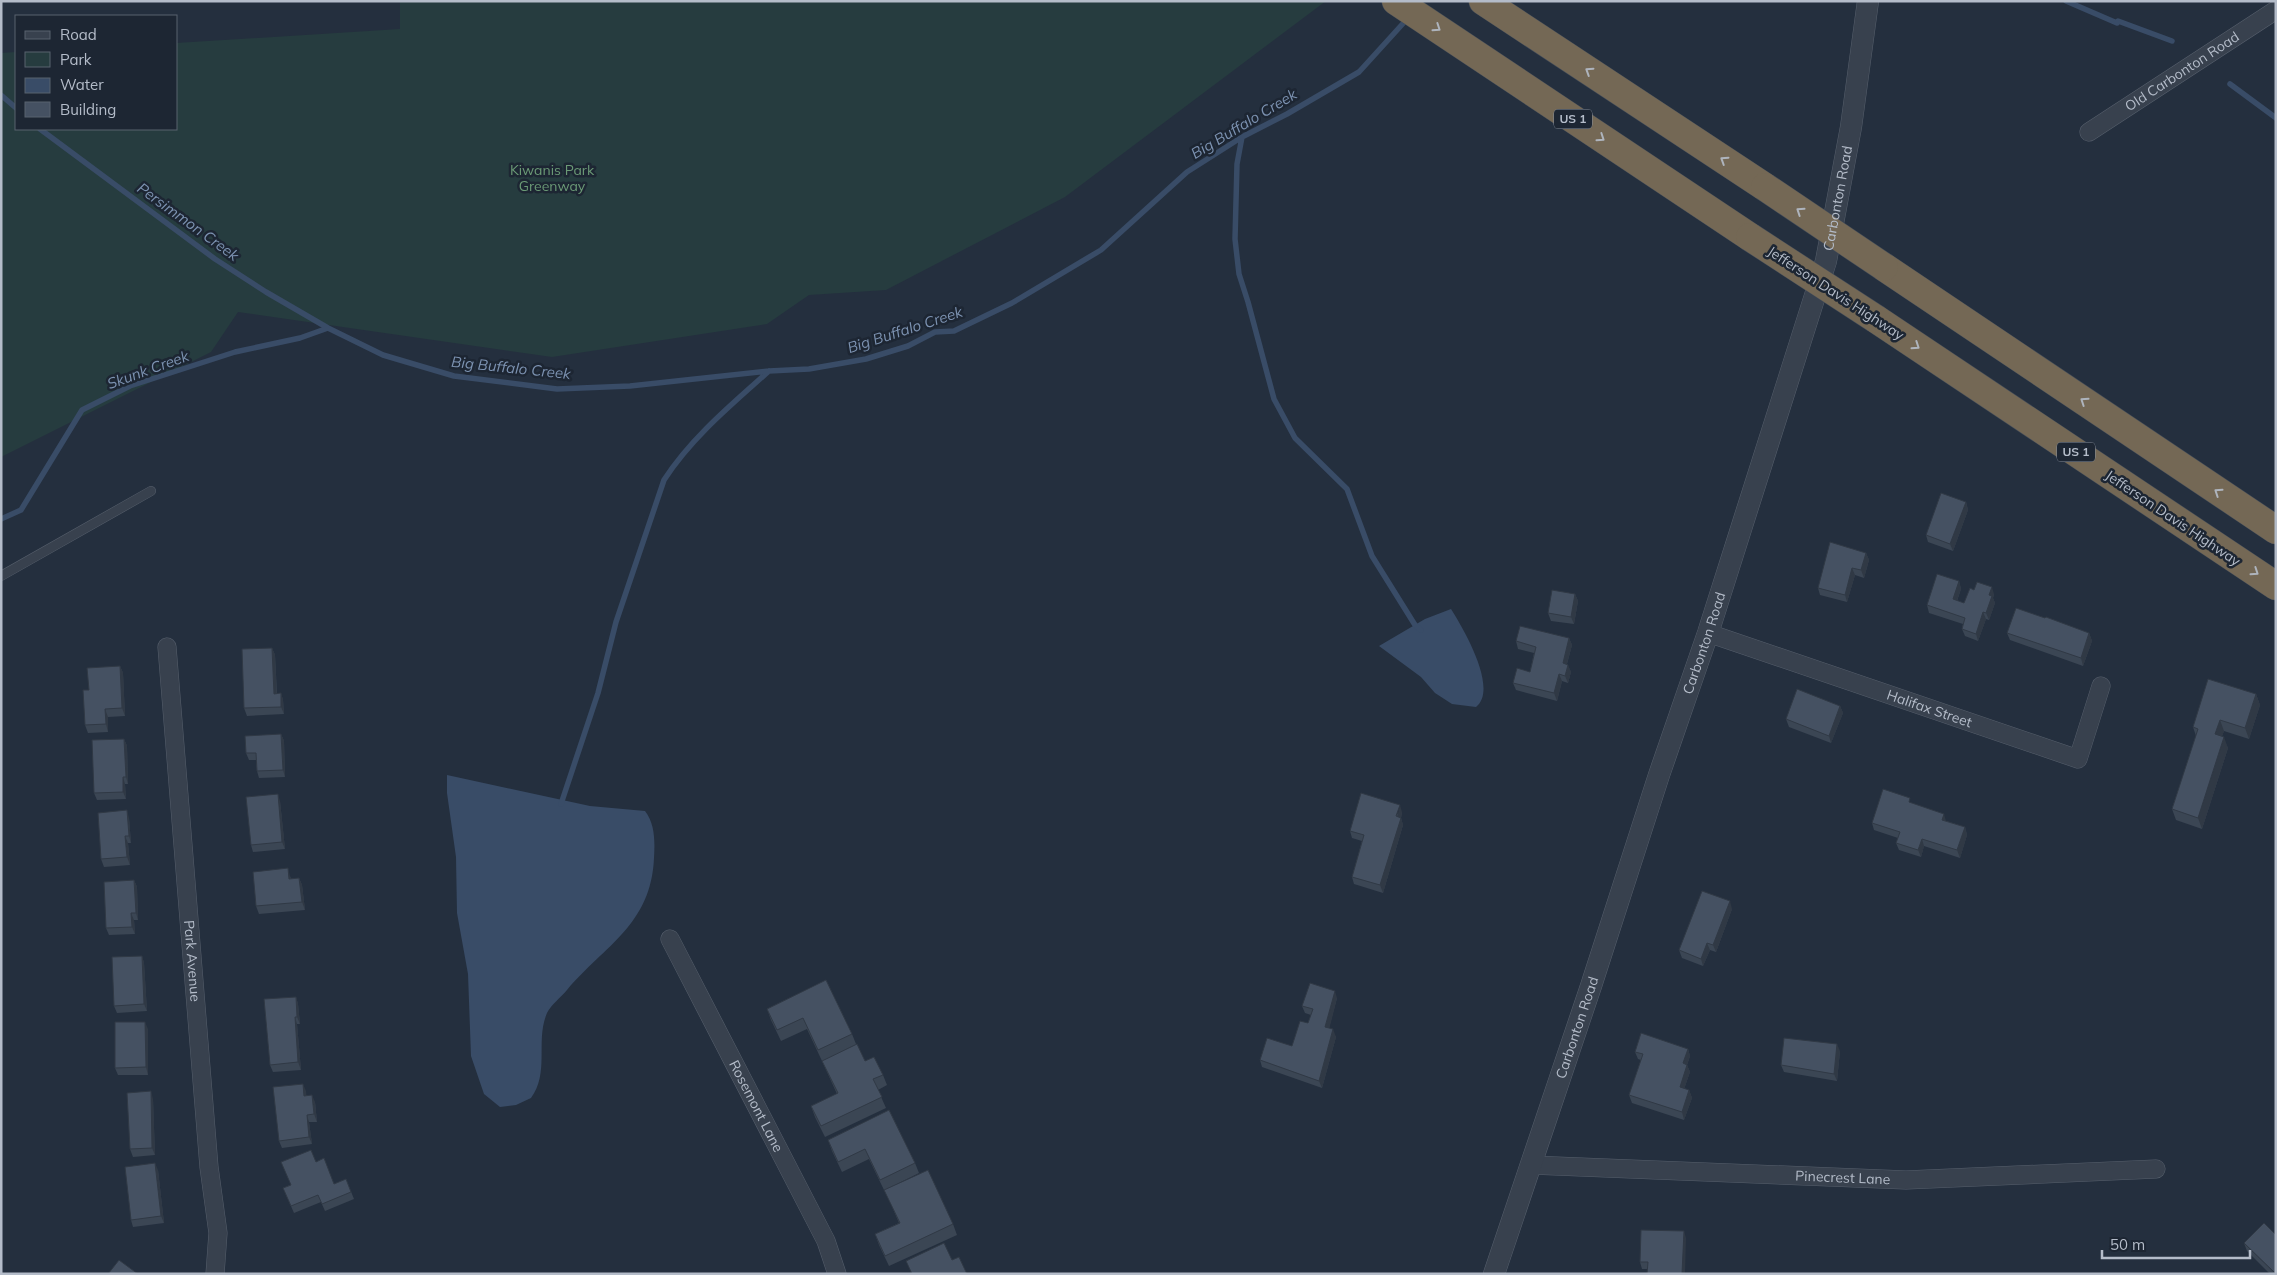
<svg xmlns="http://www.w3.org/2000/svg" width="2277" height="1275" viewBox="0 0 2277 1275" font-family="Mulish,sans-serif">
	<rect width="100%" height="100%" fill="#242f3e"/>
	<path fill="#263c3f" d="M 400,1 L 1326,1 L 1065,197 L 886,290 L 809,295 L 767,324 L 552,357 L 238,312 L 211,352 L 1,457 L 1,53 L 16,52 L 16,129 L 176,129 L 176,43 L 400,29 Z"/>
	<path fill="#394c67" d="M 1451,609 C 1463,628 1499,689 1476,707 L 1452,704 L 1435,693 L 1421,677 L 1379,646 L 1425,619 Z
		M 447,775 L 590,806 L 645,811 C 655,824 655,841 654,858 C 651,925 605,945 567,990 C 561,997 551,1005 547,1013 C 535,1041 550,1072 531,1098 L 516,1105 L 500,1107 L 484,1094 L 471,1056 L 468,974 L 457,913 L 456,857 L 447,793 Z"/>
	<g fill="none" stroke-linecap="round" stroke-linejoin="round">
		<path stroke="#394c67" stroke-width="5.5" d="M 2066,1 L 2117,23 L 2118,21 L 2172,41
			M 2230,84 L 2276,118
			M 1,95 L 16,108
			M 40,129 L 215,259 L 266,292 L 328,328 L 383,355 L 454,376 L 557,389 L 630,386 L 769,371 L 809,369 L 866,359 L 908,346 L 935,332 L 954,331 L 1012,303 L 1101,250 L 1187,172 L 1242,137 L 1287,114 L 1359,72 L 1408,18
			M 1242,137 L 1237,164 L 1235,239 L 1239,274 L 1248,302 L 1274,399 L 1295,438 L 1347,489 L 1372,556 L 1415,625 L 1421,630
			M 1,519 L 21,510 L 82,410 L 130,386 L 235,352 L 300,338 L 328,328
			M 561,804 L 598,693 L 616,622 L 664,480 C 691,438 732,404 769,371"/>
		<g stroke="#565f6c" stroke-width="10">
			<path id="service" d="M 1,576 L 151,491"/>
		</g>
		<g stroke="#565f6c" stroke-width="19">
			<g id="minor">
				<path id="s1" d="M 2089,132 L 2276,10"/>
				<path id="s2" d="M 1708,633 L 2078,759 L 2101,686"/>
				<path id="s3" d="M 167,647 L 209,1167 L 218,1233 L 215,1274"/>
				<path id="s4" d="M 670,939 L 826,1241 L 837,1274"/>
				<path id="s5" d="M 1531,1165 L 1906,1180 L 2156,1169"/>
			</g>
		</g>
		<g stroke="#565f6c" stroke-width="22">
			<g id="tertiary">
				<path id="s6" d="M 1494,1274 L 1591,986 L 1659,775 L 1708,633 L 1826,261 L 1851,127 L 1868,1"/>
			</g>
		</g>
		<g stroke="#434c59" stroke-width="29">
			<path id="motorway" d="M 1396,1 L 1750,237
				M 1483,1 L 1765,187
				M 1884,267 L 2276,530
				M 1876,319 L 2276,586"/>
		</g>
		<use href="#service" stroke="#38414e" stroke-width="9"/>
		<use href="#minor" stroke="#38414e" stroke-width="18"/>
		<use href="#tertiary" stroke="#38414e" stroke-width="21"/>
		<use href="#motorway" stroke="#746855" stroke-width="28"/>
		<g stroke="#434c59" stroke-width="29" stroke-linecap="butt">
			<path id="motorway-bridge" d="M 1765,187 L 1884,267
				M 1750,237 L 1876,319"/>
		</g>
		<use href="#motorway-bridge" stroke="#746855" stroke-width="28"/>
	</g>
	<path fill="#3b4654" d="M 1966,502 L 1968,510 L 1953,551 L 1928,542 L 1926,535 Z
		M 1866,553 L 1869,560 L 1864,578 L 1855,575 L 1847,602 L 1820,595 L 1818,588 Z
		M 1959,581 L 1961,589 L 1957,601 L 1964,603 L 1974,590 L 1994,594 L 1993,598 L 1995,603 L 1989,620 L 1986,619 L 1978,641 L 1965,636 L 1962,629 L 1963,624 L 1929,613 L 1927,605 Z
		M 1575,594 L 1578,601 L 1574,624 L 1551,621 L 1548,613 Z
		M 2007,633 L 2089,633 L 2092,641 L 2083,666 L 2010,640 Z
		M 1569,638 L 1572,645 L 1567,664 L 1571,672 L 1568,683 L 1562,681 L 1557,701 L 1516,690 L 1513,683 L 1530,672 L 1534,653 L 1518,649 L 1516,641 Z
		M 272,648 L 275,655 L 277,693 L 281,693 L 283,700 L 284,714 L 247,716 L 244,708 Z
		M 120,666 L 123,673 L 125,716 L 108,717 L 108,732 L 88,733 L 85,725 L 89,690 Z
		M 2256,694 L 2260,705 L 2249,739 L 2224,731 L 2222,736 L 2228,748 L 2202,829 L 2176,820 L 2172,809 L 2196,736 L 2193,727 Z
		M 1840,706 L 1843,713 L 1831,743 L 1789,727 L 1786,719 Z
		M 281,734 L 284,741 L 285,777 L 259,778 L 257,771 L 256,760 L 249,760 L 246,753 Z
		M 124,739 L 127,746 L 128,784 L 125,784 L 126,799 L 97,800 L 94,793 Z
		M 280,801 L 285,849 L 253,852 L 251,845 Z
		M 1912,803 L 1946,821 L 1965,827 L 1967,835 L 1960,858 L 1924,846 L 1921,857 L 1899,850 L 1896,843 L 1898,838 L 1874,830 L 1872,823 Z
		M 1402,812 L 1401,818 L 1403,825 L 1383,893 L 1354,884 L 1352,877 L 1362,841 L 1352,838 L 1350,831 Z
		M 129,818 L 131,843 L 128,843 L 130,865 L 104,867 L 101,859 Z
		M 290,876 L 291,879 L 299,878 L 302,885 L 305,910 L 259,914 L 256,906 Z
		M 134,880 L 137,887 L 138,920 L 134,920 L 135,934 L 109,935 L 106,928 Z
		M 1732,909 L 1716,952 L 1710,950 L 1703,966 L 1682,958 L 1679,950 Z
		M 142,956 L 144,963 L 147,1011 L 117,1013 L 114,1006 Z
		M 826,980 L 852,1034 L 856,1044 L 865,1061 L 883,1075 L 887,1085 L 878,1090 L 886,1108 L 825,1137 L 815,1117 L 811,1106 L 837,1094 L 822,1061 L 807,1029 L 781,1041 L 771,1020 L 767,1009 Z
		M 296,997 L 298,1004 L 300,1024 L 297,1024 L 301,1070 L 273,1072 L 270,1065 Z
		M 1337,998 L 1329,1028 L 1336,1037 L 1322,1088 L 1262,1067 L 1260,1060 L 1292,1046 L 1308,1023 L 1311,1015 L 1305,1013 L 1302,1006 Z
		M 148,1029 L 148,1075 L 118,1075 L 115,1068 Z
		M 1688,1049 L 1690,1056 L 1687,1065 L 1690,1072 L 1684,1089 L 1689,1090 L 1692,1098 L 1684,1120 L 1632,1103 L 1629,1095 L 1641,1060 L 1638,1059 L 1635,1052 Z
		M 1840,1051 L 1837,1081 L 1784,1072 L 1781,1065 Z
		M 306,1091 L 306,1095 L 315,1102 L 317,1122 L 309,1122 L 312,1144 L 282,1148 L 279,1141 Z
		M 153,1099 L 155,1155 L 133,1157 L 130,1149 Z
		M 889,1110 L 915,1163 L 919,1173 L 895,1185 L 953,1224 L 957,1235 L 889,1266 L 879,1245 L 875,1234 L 899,1223 L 885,1190 L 884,1190 L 869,1159 L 842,1172 L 832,1151 L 828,1140 Z
		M 316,1162 L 334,1184 L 346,1179 L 354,1199 L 325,1211 L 321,1202 L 294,1213 L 283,1188 L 290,1185 Z
		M 158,1170 L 164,1223 L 133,1227 L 131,1220 Z
		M 1686,1238 L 1647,1269 L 1642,1269 L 1640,1262 Z
		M 2244,1243 L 2276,1274 L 2270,1274 L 2247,1251 Z"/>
	<path fill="#303945" d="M 1966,502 L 1968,510 L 1953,551 L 1950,544 Z
		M 1866,553 L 1869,560 L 1864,578 L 1861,570 Z
		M 1852,568 L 1855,575 L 1847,602 L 1845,595 Z
		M 1959,581 L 1961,589 L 1955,606 L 1953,599 Z
		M 1992,587 L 1994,594 L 1993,598 L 1995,603 L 1989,620 L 1986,613 L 1989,595 Z
		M 1575,594 L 1578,601 L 1574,624 L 1571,617 Z
		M 1983,612 L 1986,619 L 1978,641 L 1976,634 Z
		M 2089,633 L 2092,641 L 2083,666 L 2081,658 Z
		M 1569,638 L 1572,645 L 1565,671 L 1563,663 Z
		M 272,648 L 275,655 L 277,701 L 274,694 Z
		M 1568,665 L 1571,672 L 1568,683 L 1565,676 Z
		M 120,666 L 123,673 L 125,716 L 122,708 Z
		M 1559,674 L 1562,681 L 1557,701 L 1554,693 Z
		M 281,693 L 283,700 L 284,714 L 281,707 Z
		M 2256,694 L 2260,705 L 2249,739 L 2245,728 Z
		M 1840,706 L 1843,713 L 1831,743 L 1829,736 Z
		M 105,709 L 108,717 L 108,732 L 106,724 Z
		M 2220,720 L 2224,731 L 2219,745 L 2215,734 Z
		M 281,734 L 284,741 L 285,777 L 283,770 Z
		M 2224,737 L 2228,748 L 2202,829 L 2198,818 Z
		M 124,739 L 127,746 L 128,784 L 126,777 Z
		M 123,777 L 125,784 L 126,799 L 123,792 Z
		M 278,794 L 280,801 L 285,849 L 282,842 Z
		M 1400,805 L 1402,812 L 1401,818 L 1403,825 L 1383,893 L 1380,885 Z
		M 127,810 L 129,818 L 131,843 L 129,836 Z
		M 1944,814 L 1946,821 L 1944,827 L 1942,820 Z
		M 1965,827 L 1967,835 L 1960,858 L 1957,850 Z
		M 125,836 L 128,843 L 130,865 L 127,857 Z
		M 1922,839 L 1924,846 L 1921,857 L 1918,850 Z
		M 288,868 L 290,876 L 292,886 L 289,879 Z
		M 299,878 L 302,885 L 305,910 L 302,902 Z
		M 134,880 L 137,887 L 138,920 L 136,913 Z
		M 1730,901 L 1732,909 L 1716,952 L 1713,945 Z
		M 131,913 L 134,920 L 135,934 L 132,927 Z
		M 1707,943 L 1710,950 L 1703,966 L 1701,959 Z
		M 142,956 L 144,963 L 147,1011 L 144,1004 Z
		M 1335,991 L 1337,998 L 1328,1034 L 1325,1027 Z
		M 296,997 L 298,1004 L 300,1024 L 297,1017 Z
		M 295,1017 L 297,1024 L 301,1070 L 298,1062 Z
		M 145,1022 L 148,1029 L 148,1075 L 146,1067 Z
		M 1333,1029 L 1336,1037 L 1322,1088 L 1319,1081 Z
		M 1837,1044 L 1840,1051 L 1837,1081 L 1834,1074 Z
		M 1688,1049 L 1690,1056 L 1687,1065 L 1690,1072 L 1682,1095 L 1680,1087 L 1683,1063 Z
		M 303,1084 L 306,1091 L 307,1103 L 304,1096 Z
		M 1689,1090 L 1692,1098 L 1684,1120 L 1682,1112 Z
		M 151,1091 L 153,1099 L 155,1155 L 152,1148 Z
		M 312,1095 L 315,1102 L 317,1122 L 314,1114 Z
		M 307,1115 L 309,1122 L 312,1144 L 309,1137 Z
		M 155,1163 L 158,1170 L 164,1223 L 161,1216 Z
		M 1684,1231 L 1686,1238 L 1685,1274 L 1682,1274 Z"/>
	<path fill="#455162" stroke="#303945" d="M 1941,493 L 1966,502 L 1950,544 L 1926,535 Z
		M 1830,542 L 1866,553 L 1861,570 L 1852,568 L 1845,595 L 1818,588 Z
		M 1937,574 L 1959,581 L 1953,599 L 1964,603 L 1970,588 L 1974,590 L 1977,582 L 1992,587 L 1989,595 L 1992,596 L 1986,613 L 1983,612 L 1976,634 L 1962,629 L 1965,618 L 1927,605 Z
		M 1552,590 L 1575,594 L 1571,617 L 1548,613 Z
		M 2016,608 L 2045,618 L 2046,617 L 2089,633 L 2081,658 L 2007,633 Z
		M 1520,626 L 1569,638 L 1563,663 L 1568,665 L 1565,676 L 1559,674 L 1554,693 L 1513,683 L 1517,668 L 1530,672 L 1536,647 L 1516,641 Z
		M 272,648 L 274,694 L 281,693 L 281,707 L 244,708 L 242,649 Z
		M 120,666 L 122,708 L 105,709 L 106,724 L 85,725 L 83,690 L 89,690 L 87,668 Z
		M 2208,679 L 2256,694 L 2245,728 L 2220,720 L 2215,734 L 2224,737 L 2198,818 L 2172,809 L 2198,729 L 2193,727 Z
		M 1797,689 L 1840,706 L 1829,736 L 1786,719 Z
		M 281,734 L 283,770 L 257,771 L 256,753 L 246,753 L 245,736 Z
		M 124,739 L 126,777 L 123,777 L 123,792 L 94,793 L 92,740 Z
		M 1883,789 L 1910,798 L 1909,802 L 1944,814 L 1942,820 L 1965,827 L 1957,850 L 1922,839 L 1918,850 L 1896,843 L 1900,832 L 1872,823 Z
		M 1361,793 L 1400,805 L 1396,816 L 1401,818 L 1380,885 L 1352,877 L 1364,835 L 1350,831 Z
		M 278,794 L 282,842 L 251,845 L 246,797 Z
		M 127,810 L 129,836 L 125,836 L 127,857 L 101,859 L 98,813 Z
		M 288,868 L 289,879 L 299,878 L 302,902 L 256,906 L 253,872 Z
		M 134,880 L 136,913 L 131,913 L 132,927 L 106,928 L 104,882 Z
		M 1702,891 L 1730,901 L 1713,945 L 1707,943 L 1701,959 L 1679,950 Z
		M 142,956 L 144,1004 L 114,1006 L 112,957 Z
		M 826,980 L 852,1034 L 818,1050 L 803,1018 L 777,1030 L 767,1009 Z
		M 1310,983 L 1335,991 L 1325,1027 L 1333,1029 L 1319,1081 L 1260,1060 L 1267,1038 L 1292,1046 L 1300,1021 L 1308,1023 L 1313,1009 L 1302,1006 Z
		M 296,997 L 297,1017 L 295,1017 L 298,1062 L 270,1065 L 264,999 Z
		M 115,1022 L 145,1022 L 146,1067 L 115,1068 Z
		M 1641,1033 L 1688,1049 L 1683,1063 L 1687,1065 L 1680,1087 L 1689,1090 L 1682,1112 L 1629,1095 L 1643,1054 L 1635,1052 Z
		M 1784,1038 L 1837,1044 L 1834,1074 L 1781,1065 Z
		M 857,1044 L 865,1061 L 874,1057 L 883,1075 L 873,1079 L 882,1097 L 821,1126 L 811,1106 L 838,1093 L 822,1061 Z
		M 303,1084 L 304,1096 L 312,1095 L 314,1114 L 307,1115 L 309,1137 L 279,1141 L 273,1087 Z
		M 151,1091 L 152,1148 L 130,1149 L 127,1093 Z
		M 889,1110 L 915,1163 L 880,1180 L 865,1149 L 838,1162 L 828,1140 Z
		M 311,1150 L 316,1162 L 324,1158 L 334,1184 L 346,1179 L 351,1192 L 322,1204 L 318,1195 L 291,1206 L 283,1188 L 291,1185 L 281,1162 Z
		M 155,1163 L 161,1216 L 131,1220 L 125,1167 Z
		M 928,1170 L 953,1224 L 885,1256 L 875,1234 L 900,1223 L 884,1190 Z
		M 2264,1223 L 2276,1235 L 2276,1274 L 2244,1243 Z
		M 1641,1230 L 1684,1231 L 1682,1274 L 1647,1274 L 1648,1262 L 1640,1262 Z
		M 944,1243 L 952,1260 L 959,1257 L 967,1274 L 912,1274 L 906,1261 Z
		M 119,1260 L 138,1274 L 108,1274 Z"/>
	<defs><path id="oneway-chevron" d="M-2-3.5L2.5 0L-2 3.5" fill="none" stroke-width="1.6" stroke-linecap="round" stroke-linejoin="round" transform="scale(1.25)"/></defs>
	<g stroke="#aeb4bd">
		<use href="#oneway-chevron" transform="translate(1437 28) rotate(34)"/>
		<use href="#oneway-chevron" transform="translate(1589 71) rotate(-147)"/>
		<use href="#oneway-chevron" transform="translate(1601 138) rotate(34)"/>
		<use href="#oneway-chevron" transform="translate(1724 160) rotate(-147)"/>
		<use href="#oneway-chevron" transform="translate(1800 211) rotate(-146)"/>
		<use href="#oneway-chevron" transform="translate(1916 346) rotate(34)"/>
		<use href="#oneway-chevron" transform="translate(2084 401) rotate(-146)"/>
		<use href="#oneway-chevron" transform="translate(2218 492) rotate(-146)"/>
		<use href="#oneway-chevron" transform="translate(2255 572) rotate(34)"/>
	</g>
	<g text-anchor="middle" stroke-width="5" stroke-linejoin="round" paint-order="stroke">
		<g fill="#1d2633" stroke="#878f9c" stroke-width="1">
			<rect x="1554" y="109.5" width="38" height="19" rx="4"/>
			<rect x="2057" y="442.5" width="38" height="19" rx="4"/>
		</g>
		<g font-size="12" font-weight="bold" fill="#b4bcc9">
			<text x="1573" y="123">US 1</text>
			<text x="2076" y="456">US 1</text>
		</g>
		<g font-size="14" fill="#b4bcc9" stroke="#1d2633">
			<text dy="5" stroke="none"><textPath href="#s1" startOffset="111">Old Carbonton Road</textPath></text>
			<text dy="5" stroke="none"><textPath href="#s6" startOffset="1130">Carbonton Road</textPath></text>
			<text transform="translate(1836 293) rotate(33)" y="5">Jefferson Davis Highway</text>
			<text transform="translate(2173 518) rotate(34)" y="5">Jefferson Davis Highway</text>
			<text dy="5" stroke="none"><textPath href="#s6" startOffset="665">Carbonton Road</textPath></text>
			<text dy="5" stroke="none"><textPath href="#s2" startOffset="234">Halifax Street</textPath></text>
			<text dy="5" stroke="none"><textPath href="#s3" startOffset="315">Park Avenue</textPath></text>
			<text dy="5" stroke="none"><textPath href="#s6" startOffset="260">Carbonton Road</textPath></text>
			<text dy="5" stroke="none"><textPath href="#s4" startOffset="188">Rosemont Lane</textPath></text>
			<text dy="5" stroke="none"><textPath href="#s5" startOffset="312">Pinecrest Lane</textPath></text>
		</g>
		<g font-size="14" fill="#6b9a76" stroke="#1d2633">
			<text x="552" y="175">Kiwanis Park<tspan x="552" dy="16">Greenway</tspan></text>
		</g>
		<g font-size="15" font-style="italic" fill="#7c92b1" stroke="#1d2633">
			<text transform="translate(1244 124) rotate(-31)" y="5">Big Buffalo Creek</text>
			<text transform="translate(188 222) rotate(36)" y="5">Persimmon Creek</text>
			<text transform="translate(905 330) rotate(-18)" y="5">Big Buffalo Creek</text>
			<text transform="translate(511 368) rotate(6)" y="5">Big Buffalo Creek</text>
			<text transform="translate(148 370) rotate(-20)" y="5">Skunk Creek</text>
		</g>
	</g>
	<rect width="2277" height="1275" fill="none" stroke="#b4bcc9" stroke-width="5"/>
	<rect x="15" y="15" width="162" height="115" fill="#1d2633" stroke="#59626f"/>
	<rect x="25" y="31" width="25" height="8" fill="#38414e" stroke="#59626f"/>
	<text x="60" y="40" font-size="15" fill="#b4bcc9">Road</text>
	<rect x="25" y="52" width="25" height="15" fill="#263c3f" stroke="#59626f"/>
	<text x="60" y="65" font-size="15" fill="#b4bcc9">Park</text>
	<rect x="25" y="78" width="25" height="15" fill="#394c67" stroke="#59626f"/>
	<text x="60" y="90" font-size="15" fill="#b4bcc9">Water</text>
	<rect x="25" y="102" width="25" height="15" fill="#455162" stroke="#59626f"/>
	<text x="60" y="115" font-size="15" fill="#b4bcc9">Building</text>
	<path d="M2102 1250v8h148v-8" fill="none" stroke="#b4bcc9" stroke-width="2.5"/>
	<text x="2110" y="1250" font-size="15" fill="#b4bcc9" stroke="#1d2633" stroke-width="4" paint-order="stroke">50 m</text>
</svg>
